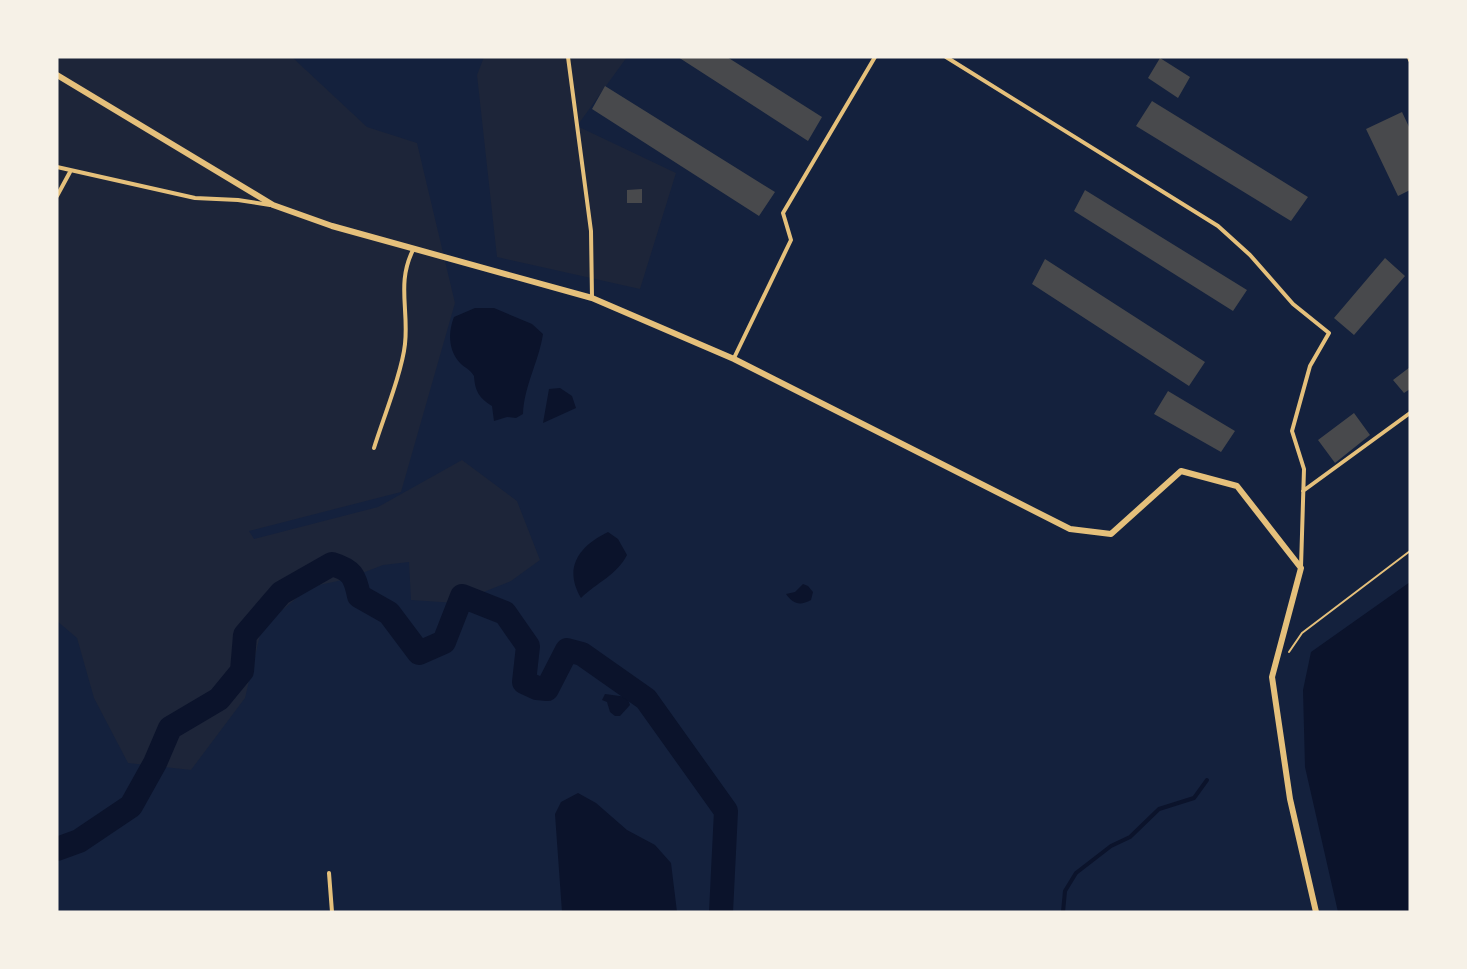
<svg xmlns="http://www.w3.org/2000/svg" width="1467" height="969" viewBox="0 0 1467 969" font-family="'PT Sans Narrow',sans-serif">
	<rect width="100%" height="100%" fill="#14213d"/>
	<path fill="#1d2539" d="M 57,57 L 292,57 L 367,127 L 417,143 L 455,303 L 401,492 L 249,531 L 254,539 L 378,507 L 462,460 L 517,501 L 540,560 L 511,581 L 456,603 L 411,600 L 409,562 L 383,565 L 347,579 L 310,587 L 262,627 L 245,698 L 191,770 L 128,763 L 94,698 L 77,638 L 57,621 Z
		M 484,57 L 627,57 L 577,126 L 676,173 L 640,289 L 497,257 L 477,75 Z"/>
	<path fill="#0b132b" d="M 475,308 L 494,308 L 532,324 L 543,334 C 539,361 524,386 523,414 L 516,418 L 507,417 L 494,421 L 492,406 C 479,398 475,391 474,376 C 470,369 465,368 460,363 C 448,350 448,332 454,317 Z
		M 560,388 L 572,396 L 576,408 L 543,423 L 549,389 Z
		M 608,532 L 618,539 L 627,555 C 617,575 596,583 581,598 C 563,568 579,546 608,532 Z
		M 1410,582 L 1410,912 L 1338,912 L 1305,767 L 1303,690 L 1311,652 Z
		M 803,584 L 808,586 L 813,592 L 811,600 C 800,606 793,604 786,594 L 795,592 Z
		M 605,694 L 627,697 L 630,705 L 620,716 L 615,716 L 610,712 L 607,702 L 602,700 Z
		M 578,793 L 596,803 L 627,830 L 655,845 L 671,863 L 677,912 L 562,912 L 555,814 L 561,802 Z"/>
	<g fill="none" stroke-linecap="round" stroke-linejoin="round">
		<path stroke="#0b132b" stroke-width="4" d="M 1063,912 L 1065,891 L 1076,873 L 1111,846 L 1130,837 L 1159,809 L 1194,798 L 1207,780"/>
		<path stroke="#0b132b" stroke-width="24" d="M 57,849 L 79,841 L 131,806 L 155,763 L 170,728 L 219,699 L 242,671 L 245,635 L 281,593 L 332,564 C 352,570 355,576 359,596 L 389,613 L 419,653 L 444,642 L 462,596 L 505,613 L 528,646 L 524,682 L 537,688 L 547,689 L 567,650 L 582,654 L 646,699 L 726,811 L 721,912"/>
	</g>
	<path fill="#48494c" d="M 678,57 L 727,57 L 822,117 L 808,141 Z
		M 1160,58 L 1190,77 L 1178,98 L 1148,78 Z
		M 605,86 L 775,192 L 759,216 L 592,109 Z
		M 1152,101 L 1308,197 L 1291,221 L 1136,126 Z
		M 1402,112 L 1410,129 L 1410,190 L 1398,196 L 1366,129 Z
		M 642,189 L 642,203 L 627,203 L 627,190 Z
		M 1085,190 L 1247,290 L 1233,311 L 1074,211 Z
		M 1385,258 L 1405,276 L 1354,335 L 1334,318 Z
		M 1045,259 L 1205,362 L 1189,386 L 1032,284 Z
		M 1410,367 L 1410,389 L 1404,393 L 1393,380 Z
		M 1168,391 L 1235,431 L 1221,452 L 1154,414 Z
		M 1354,413 L 1370,435 L 1335,463 L 1318,440 Z"/>
	<g fill="none" stroke-linecap="round" stroke-linejoin="round">
		<path stroke="#e5c07b" stroke-width="2" d="M 1289,652 L 1302,633 L 1410,551"/>
		<path stroke="#e5c07b" stroke-width="4" d="M 568,57 L 591,231 L 592,298
			M 946,57 L 1218,226 L 1250,255 L 1293,304 L 1329,333 L 1310,366 L 1292,431 L 1304,469 L 1301,567
			M 1409,57 L 1410,60
			M 57,167 L 195,198 L 238,200 L 270,205
			M 57,196 L 70,172
			M 734,358 L 791,240 L 783,213 L 875,57
			M 374,448 C 383,419 402,372 405,344 C 409,309 396,282 414,248
			M 1303,491 L 1410,413
			M 329,873 L 332,912"/>
		<path stroke="#e5c07b" stroke-width="6" d="M 57,75 L 273,205 L 332,226 L 592,298 L 734,359 L 1070,529 L 1111,534 L 1181,471 L 1237,486 L 1301,568 L 1272,677 L 1290,799 L 1316,912"/>
	</g>
	<rect width="1467" height="969" fill="none" stroke="#f6f1e7" stroke-width="117"/>
</svg>
